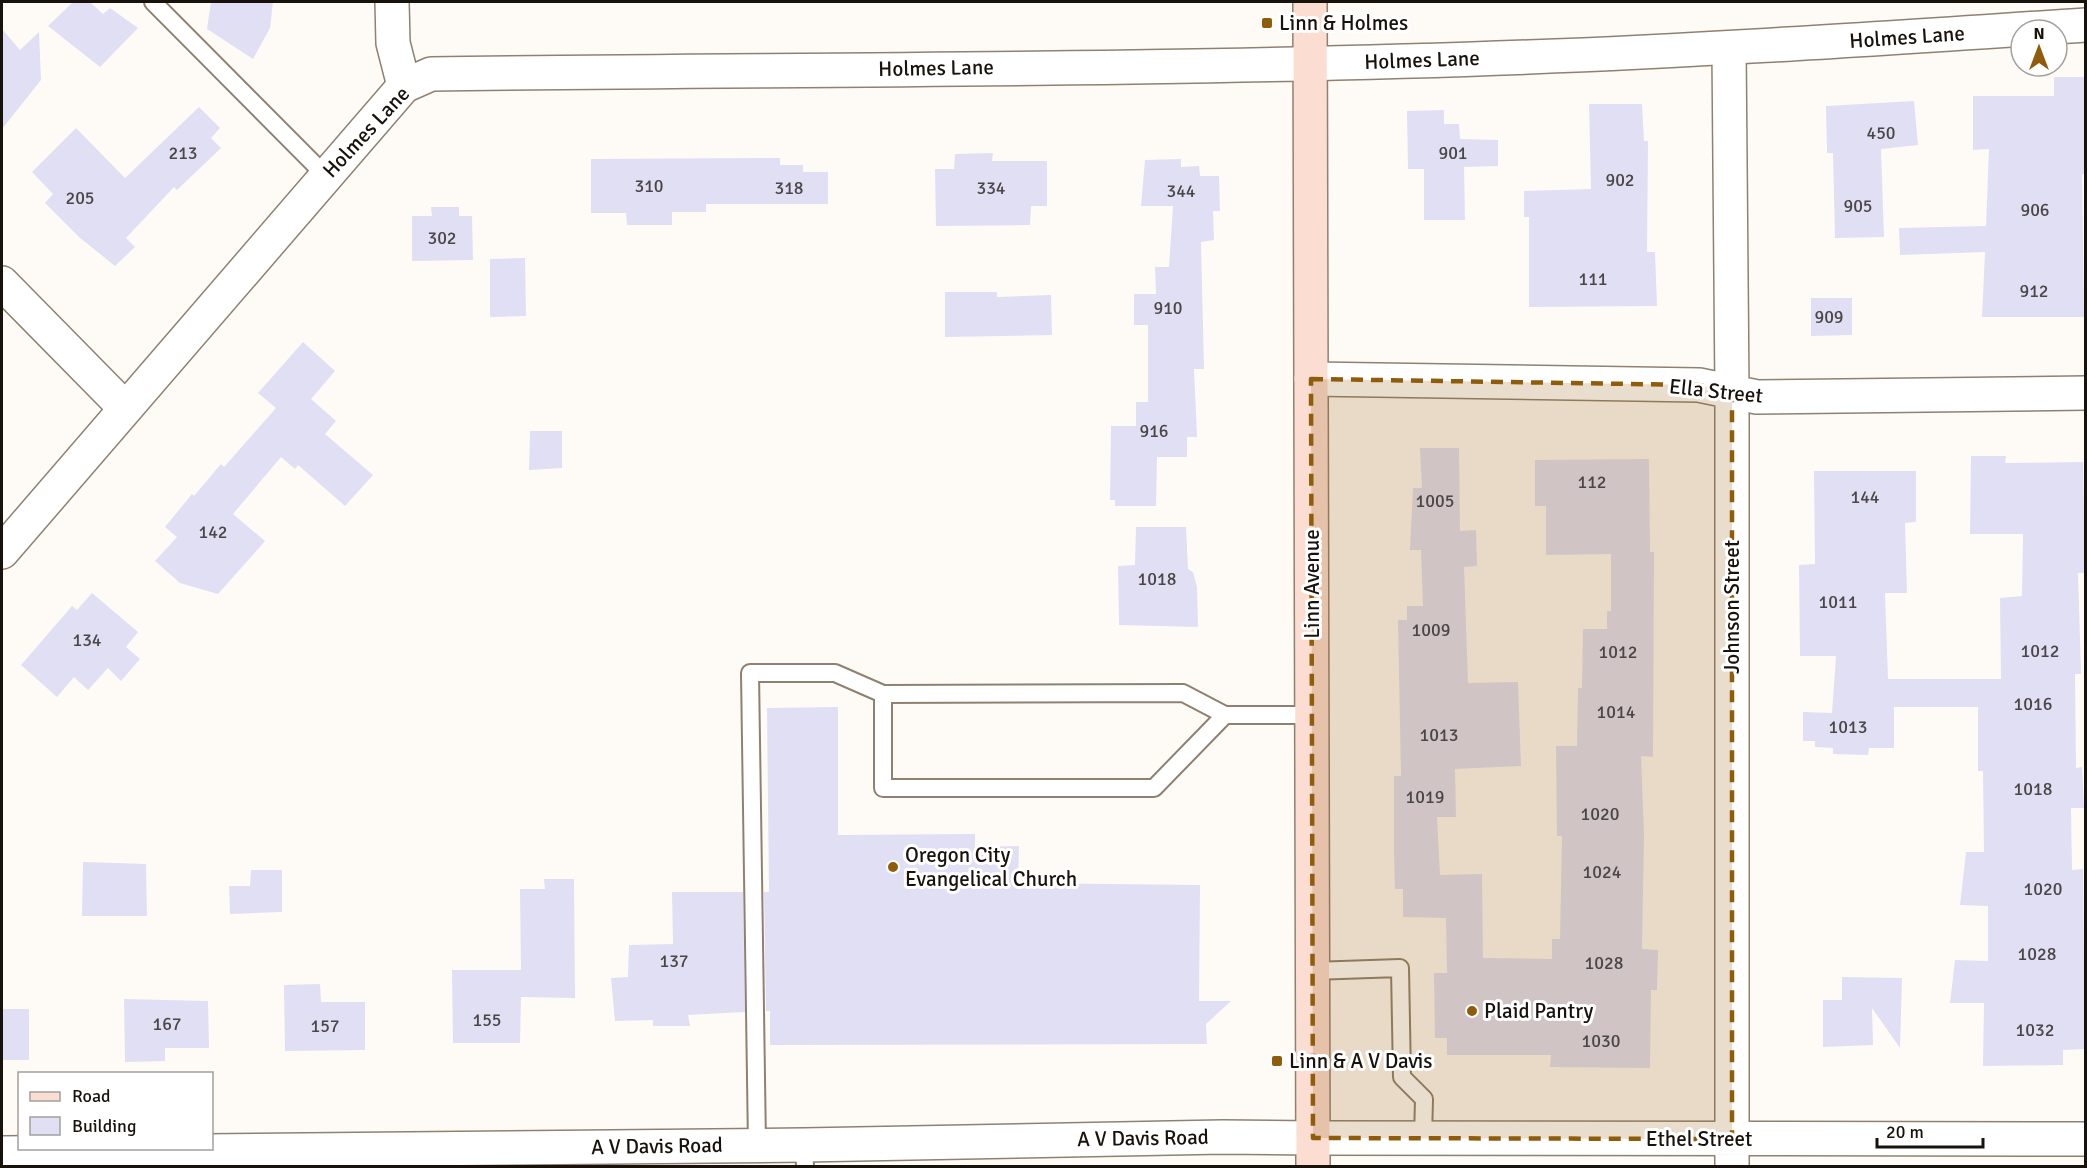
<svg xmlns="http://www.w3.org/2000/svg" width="2087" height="1168" viewBox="0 0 2087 1168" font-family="Signika,sans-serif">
	<rect width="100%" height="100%" fill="#fefbf7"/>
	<path fill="#e1dff4" d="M 73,2 L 90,2 L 103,14 L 110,8 L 138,28 L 100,67 L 48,26 Z
		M 211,2 L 273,2 L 270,28 L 253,59 L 207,29 Z
		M 2,29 L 20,50 L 39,32 L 41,80 L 2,129 Z
		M 2054,77 L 2085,77 L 2085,174 L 2082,174 L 2084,317 L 1982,317 L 1985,252 L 1900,255 L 1899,228 L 1986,226 L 1989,149 L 1973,150 L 1973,96 L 2054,96 Z
		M 1914,101 L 1918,145 L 1881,149 L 1884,237 L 1835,238 L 1833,153 L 1827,153 L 1826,106 Z
		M 1589,104 L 1642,104 L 1644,141 L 1648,141 L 1647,252 L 1655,252 L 1657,306 L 1529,307 L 1529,217 L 1524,217 L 1524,191 L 1591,189 Z
		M 199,107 L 220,128 L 211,138 L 221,148 L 177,190 L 174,187 L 126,238 L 135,247 L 115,266 L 79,237 L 45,203 L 53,194 L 32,172 L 76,128 L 125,178 Z
		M 1444,110 L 1444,124 L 1459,124 L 1460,139 L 1498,140 L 1498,166 L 1464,167 L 1465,220 L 1424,220 L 1424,169 L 1408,169 L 1407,111 Z
		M 993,153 L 992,161 L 1047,161 L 1047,206 L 1031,206 L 1030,225 L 936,226 L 935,169 L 954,169 L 955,154 Z
		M 780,158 L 780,165 L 803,165 L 803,172 L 828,172 L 828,204 L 706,204 L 706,212 L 672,212 L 672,225 L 627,225 L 626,213 L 591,213 L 591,159 Z
		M 1181,159 L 1181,167 L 1199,166 L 1200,176 L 1219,176 L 1220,211 L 1213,211 L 1214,240 L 1201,242 L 1204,369 L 1194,369 L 1197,437 L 1187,437 L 1187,457 L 1157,457 L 1156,506 L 1115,506 L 1115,500 L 1110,500 L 1111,426 L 1136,426 L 1136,402 L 1148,402 L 1148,325 L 1134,325 L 1134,294 L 1156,294 L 1155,267 L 1169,267 L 1173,206 L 1141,206 L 1145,160 Z
		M 431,207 L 459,207 L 459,216 L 472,216 L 473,260 L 412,261 L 412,216 L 432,216 Z
		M 525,258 L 526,316 L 490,317 L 490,259 Z
		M 945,292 L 997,292 L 997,297 L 1051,295 L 1052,335 L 945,337 Z
		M 1811,298 L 1852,298 L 1852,335 L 1811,336 Z
		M 303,342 L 335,371 L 311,399 L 336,421 L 325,434 L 373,475 L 345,506 L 298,465 L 295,469 L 281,457 L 233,514 L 265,541 L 218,594 L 180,583 L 155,561 L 177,537 L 165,527 L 192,494 L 194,496 L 221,464 L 224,467 L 276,408 L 258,393 Z
		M 530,431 L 562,431 L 562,468 L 529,470 Z
		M 1420,448 L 1459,448 L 1460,531 L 1476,530 L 1477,566 L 1464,567 L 1468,683 L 1518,682 L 1521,766 L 1455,769 L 1456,817 L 1437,817 L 1440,875 L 1482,874 L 1483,958 L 1552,959 L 1552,939 L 1560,939 L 1562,836 L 1557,836 L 1556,746 L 1577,746 L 1578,688 L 1582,688 L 1583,629 L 1607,629 L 1607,611 L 1611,611 L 1611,554 L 1546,555 L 1546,506 L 1535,506 L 1535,460 L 1649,459 L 1650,552 L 1654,552 L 1653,757 L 1641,756 L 1644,836 L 1642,949 L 1658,950 L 1657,990 L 1651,990 L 1650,1068 L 1550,1067 L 1551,1055 L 1447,1055 L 1447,1038 L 1435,1038 L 1434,973 L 1447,973 L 1446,918 L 1403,917 L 1403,889 L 1395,889 L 1394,852 L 1394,776 L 1401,776 L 1398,620 L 1407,620 L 1407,606 L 1423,606 L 1421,550 L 1410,550 L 1413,488 L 1422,488 Z
		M 1971,456 L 2006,456 L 2005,463 L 2083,462 L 2085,573 L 2078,573 L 2081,674 L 2075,674 L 2076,768 L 2082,767 L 2084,808 L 2071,808 L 2072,870 L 2083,869 L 2085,1049 L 2063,1050 L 2063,1065 L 1983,1066 L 1984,1003 L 1950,1003 L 1955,960 L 1988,961 L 1988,906 L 1960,905 L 1966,852 L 1984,852 L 1983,771 L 1978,771 L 1978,707 L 1894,707 L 1894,748 L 1869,748 L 1868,755 L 1833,754 L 1833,748 L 1815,747 L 1815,741 L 1803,741 L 1803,712 L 1832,713 L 1836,656 L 1800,656 L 1799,565 L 1815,564 L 1814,471 L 1916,471 L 1916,522 L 1905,523 L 1907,593 L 1885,593 L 1888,679 L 2001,679 L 2000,598 L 2022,596 L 2023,534 L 1970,534 Z
		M 1136,527 L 1186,527 L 1188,569 L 1193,572 L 1197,587 L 1198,627 L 1119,625 L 1118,566 L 1135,565 Z
		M 92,593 L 138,632 L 126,647 L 140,659 L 121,681 L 108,668 L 88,690 L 74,677 L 57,697 L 21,665 L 72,606 L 77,610 Z
		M 838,707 L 838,835 L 975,834 L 975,847 L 1019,846 L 1018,883 L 1200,885 L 1199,1001 L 1231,1001 L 1206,1024 L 1207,1044 L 770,1045 L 770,1011 L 766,1011 L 764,892 L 769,892 L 767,708 Z
		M 83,862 L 146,864 L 147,916 L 82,916 Z
		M 251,870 L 282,870 L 282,912 L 230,914 L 229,886 L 250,886 Z
		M 544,879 L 574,879 L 575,998 L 521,997 L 520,1043 L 453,1043 L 452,970 L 521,970 L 520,889 L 545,889 Z
		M 672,892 L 743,892 L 745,1012 L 688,1015 L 690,1026 L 653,1026 L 653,1020 L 615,1021 L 611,978 L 628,977 L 629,945 L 673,944 Z
		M 1842,977 L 1902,978 L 1900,1048 L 1872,1008 L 1873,1045 L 1823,1047 L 1823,1000 L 1842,1000 Z
		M 320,984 L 321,1002 L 365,1002 L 365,1050 L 285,1051 L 284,985 Z
		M 124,999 L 208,1001 L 209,1048 L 165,1048 L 165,1061 L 125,1062 Z
		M 2,1009 L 29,1009 L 29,1060 L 2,1060 Z"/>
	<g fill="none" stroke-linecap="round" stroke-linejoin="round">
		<g stroke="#8f8171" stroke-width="20">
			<path id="service" d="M 153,2 L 325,175
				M 1225,715 L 1154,788 L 883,788 L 883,694 L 1183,693 L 1225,715 L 1312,715
				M 1312,971 L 1400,968 L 1402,1077 L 1424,1099 L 1423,1139
				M 757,1145 L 750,673 L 835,673 L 883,694
				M 804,1145 L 805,1166"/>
		</g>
		<g stroke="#8f8171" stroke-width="36">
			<path id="minor" d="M 392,2 L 393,43 L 404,86
				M 1729,48 L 1732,392 L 1732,1166
				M 2,283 L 125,408
				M 1311,379 L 1699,385 L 1757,397 L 2086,393
				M 1313,1138 L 2086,1139"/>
		</g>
		<g stroke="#8f8171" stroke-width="36">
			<path id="tertiary" d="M 2,552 L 404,86 L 431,74 C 797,69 1164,71 1529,57 C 1715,50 1900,37 2086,25
				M 2,1153 L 804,1145 L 1222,1137 L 1313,1138"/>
		</g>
		<g stroke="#8f8171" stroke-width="36">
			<path id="secondary" d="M 1310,2 L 1313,1166"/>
		</g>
		<use href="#service" stroke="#fff" stroke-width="16"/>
		<use href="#minor" stroke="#fff" stroke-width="33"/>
		<use href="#tertiary" stroke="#fff" stroke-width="33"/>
		<use href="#secondary" stroke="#fbddd1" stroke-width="33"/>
	</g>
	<path fill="#8f5c0b" fill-opacity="0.2" stroke="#8f5c0b" stroke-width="4.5" stroke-dasharray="12 8" stroke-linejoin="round" d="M 1311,379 L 1699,385 L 1732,392 L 1732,1139 L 1313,1138 Z"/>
	<g fill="#8f5c0b" stroke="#fff" stroke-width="2">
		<rect x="1261" y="17" width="12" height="12" rx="3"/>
		<circle cx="893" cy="867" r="6"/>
		<circle cx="1472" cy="1011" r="6"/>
		<rect x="1271" y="1055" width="12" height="12" rx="3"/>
	</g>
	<g text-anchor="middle" stroke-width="6" stroke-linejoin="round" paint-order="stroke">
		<g font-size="18" fill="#4a4546">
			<text x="1881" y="139">450</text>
			<text x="183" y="159">213</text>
			<text x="1453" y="159">901</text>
			<text x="1620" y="186">902</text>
			<text x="649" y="192">310</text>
			<text x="789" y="194">318</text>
			<text x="991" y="194">334</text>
			<text x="1181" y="197">344</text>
			<text x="80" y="204">205</text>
			<text x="1858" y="212">905</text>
			<text x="2035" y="216">906</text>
			<text x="442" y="244">302</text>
			<text x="1593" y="285">111</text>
			<text x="2034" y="297">912</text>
			<text x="1168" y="314">910</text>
			<text x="1829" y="323">909</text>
			<text x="1154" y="437">916</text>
			<text x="1592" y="488">112</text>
			<text x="1865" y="503">144</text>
			<text x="1435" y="507">1005</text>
			<text x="213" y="538">142</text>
			<text x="1157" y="585">1018</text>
			<text x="1838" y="608">1011</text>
			<text x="1431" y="636">1009</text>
			<text x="87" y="646">134</text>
			<text x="2040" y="657">1012</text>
			<text x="1618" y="658">1012</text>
			<text x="2033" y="710">1016</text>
			<text x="1616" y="718">1014</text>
			<text x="1848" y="733">1013</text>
			<text x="1439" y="741">1013</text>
			<text x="2033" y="795">1018</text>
			<text x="1425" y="803">1019</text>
			<text x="1600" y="820">1020</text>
			<text x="1602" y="878">1024</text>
			<text x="2043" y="895">1020</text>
			<text x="2037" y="960">1028</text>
			<text x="674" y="967">137</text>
			<text x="1604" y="969">1028</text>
			<text x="487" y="1026">155</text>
			<text x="167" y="1030">167</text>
			<text x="325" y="1032">157</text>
			<text x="2035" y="1036">1032</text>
			<text x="1601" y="1047">1030</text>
		</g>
		<g font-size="21" fill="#18120c" stroke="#fff" text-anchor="start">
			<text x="1279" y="30">Linn &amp; Holmes</text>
			<text x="905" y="862">Oregon City<tspan x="905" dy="24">Evangelical Church</tspan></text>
			<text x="1484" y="1018">Plaid Pantry</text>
			<text x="1289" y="1068">Linn &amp; A V Davis</text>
		</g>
		<g font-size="21" fill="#18120c" stroke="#fff">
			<text transform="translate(1907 37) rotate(-4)" y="7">Holmes Lane</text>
			<text transform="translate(1422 60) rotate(-2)" y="7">Holmes Lane</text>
			<text transform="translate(936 68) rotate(-1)" y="7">Holmes Lane</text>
			<text transform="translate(366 132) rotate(-47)" y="7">Holmes Lane</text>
			<text transform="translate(1716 391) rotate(6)" y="7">Ella Street</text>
			<text transform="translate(1312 584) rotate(-90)" y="7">Linn Avenue</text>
			<text transform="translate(1732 607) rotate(-90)" y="7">Johnson Street</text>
			<text transform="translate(1143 1138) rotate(-1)" y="7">A V Davis Road</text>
			<text x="1699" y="1146">Ethel Street</text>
			<text transform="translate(657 1146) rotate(-1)" y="7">A V Davis Road</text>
		</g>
	</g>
	<rect width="2087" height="1168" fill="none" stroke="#18120c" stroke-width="6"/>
	<rect x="18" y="1072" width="195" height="78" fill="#ffffff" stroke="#a3a09e" stroke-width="1.5"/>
	<rect x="30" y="1092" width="30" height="9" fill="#fbddd1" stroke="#a3a09e" stroke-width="1.5"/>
	<text x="72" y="1102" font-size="18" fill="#18120c">Road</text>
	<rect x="30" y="1117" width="30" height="18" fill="#e1dff4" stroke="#a3a09e" stroke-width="1.5"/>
	<text x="72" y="1132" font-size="18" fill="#18120c">Building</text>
	<g transform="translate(2039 48)"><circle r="28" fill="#ffffff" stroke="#a3a09e" stroke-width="1.5"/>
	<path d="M0-4.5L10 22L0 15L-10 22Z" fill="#8f5c0b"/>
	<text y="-9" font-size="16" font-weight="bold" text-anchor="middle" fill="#18120c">N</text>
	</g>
	<path d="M1877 1138v9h106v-9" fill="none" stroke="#18120c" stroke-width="3"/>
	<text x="1886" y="1138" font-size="18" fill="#18120c" stroke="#ffffff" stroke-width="4.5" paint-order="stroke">20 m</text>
</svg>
